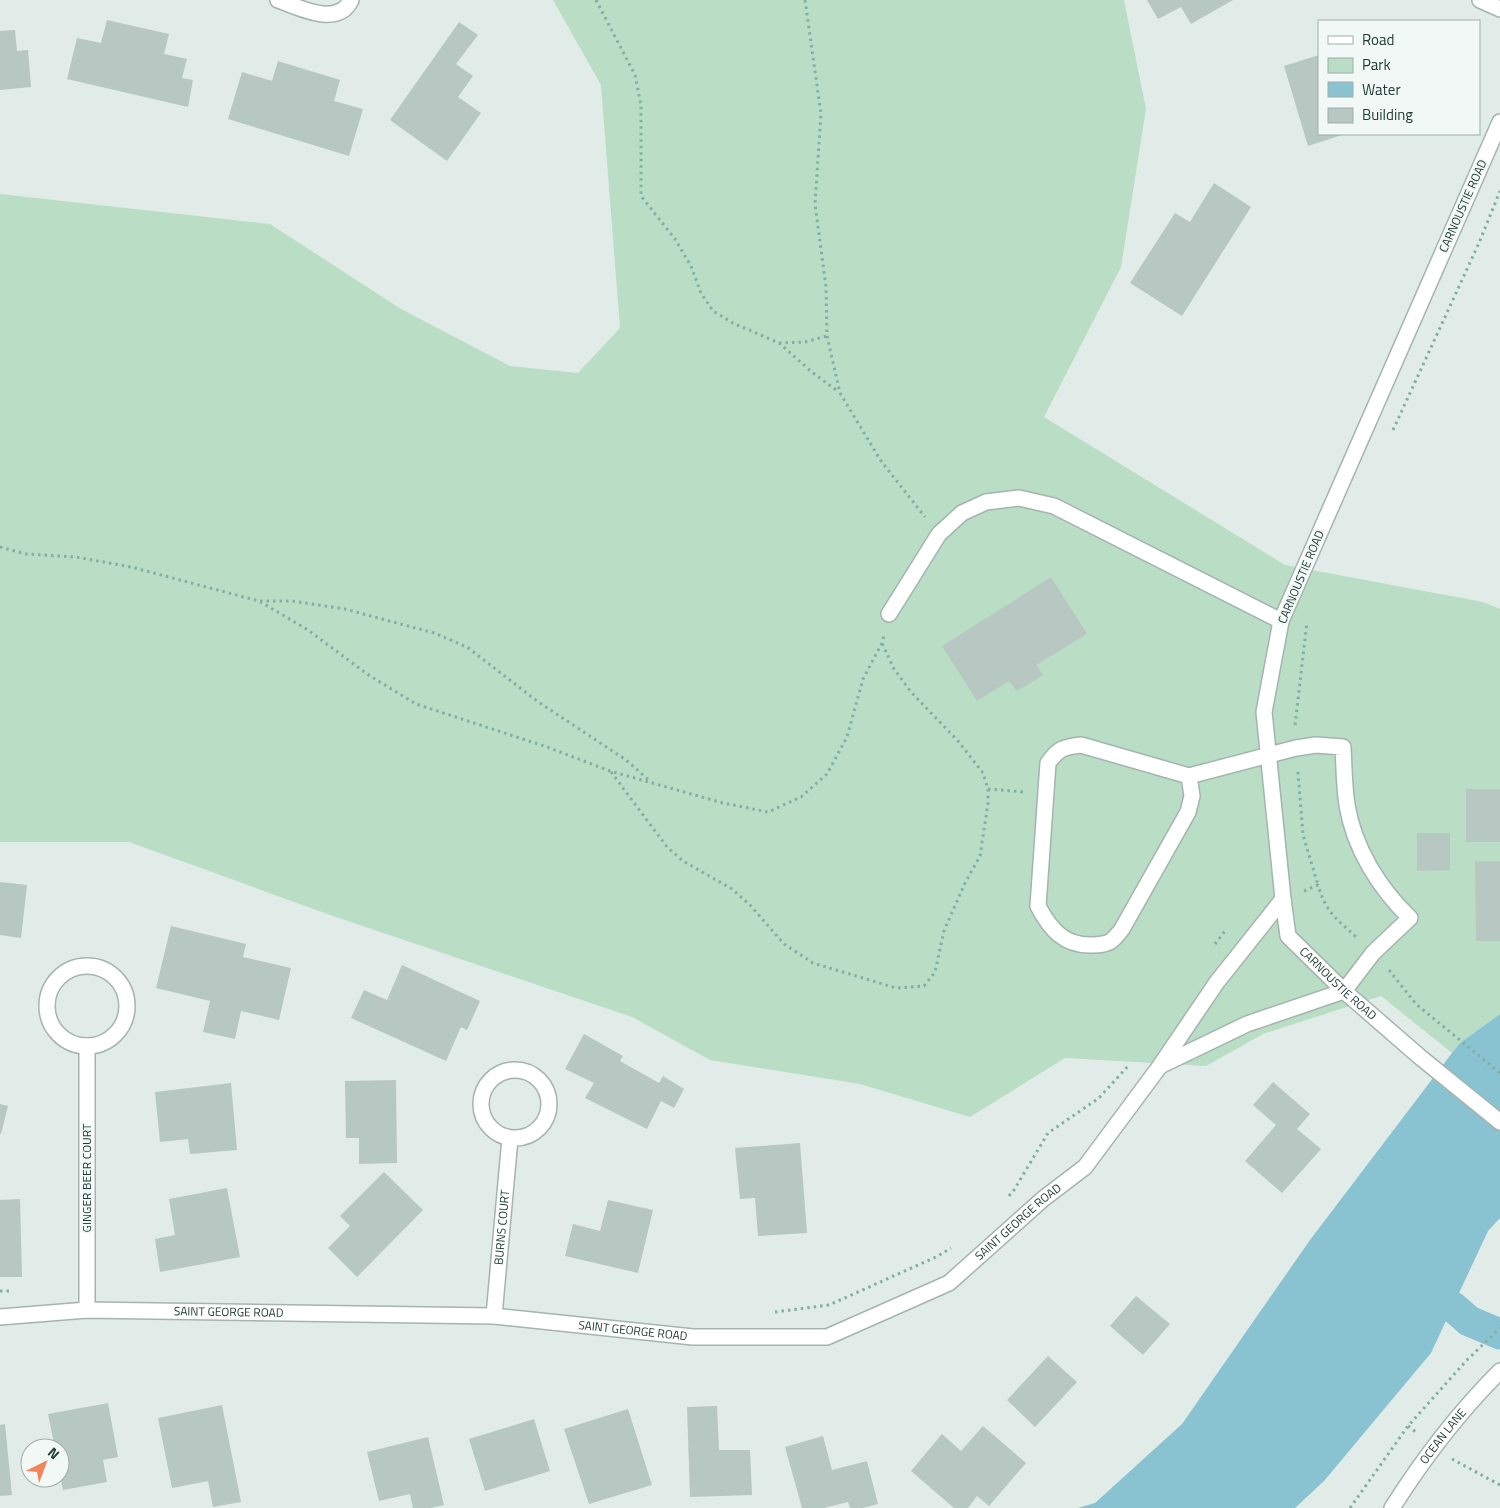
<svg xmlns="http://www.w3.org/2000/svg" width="1500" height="1508" viewBox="0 0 1500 1508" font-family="'Titillium Web',sans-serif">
	<rect width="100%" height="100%" fill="#e1ece8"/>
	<path fill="#baddc5" d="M 553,0 L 1124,0 L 1146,109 L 1121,267 L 1044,417 L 1285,565 L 1483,602 L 1500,609 L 1500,1014 L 1460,1043 L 1452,1053 L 1381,996 L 1263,1034 L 1206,1066 L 1065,1058 L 970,1117 L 860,1084 L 710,1060 L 632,1017 L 330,915 L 129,842 L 0,842 L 0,194 L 270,224 L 401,309 L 510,366 L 578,373 L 620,328 L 601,85 Z"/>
	<path fill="#89c3d1" d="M 1500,1014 L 1500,1218 L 1488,1231 L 1431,1353 L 1324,1481 L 1295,1508 L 1078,1508 L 1095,1503 L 1182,1424 L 1310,1240 L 1452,1053 L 1460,1043 Z"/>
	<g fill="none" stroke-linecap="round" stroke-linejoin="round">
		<path stroke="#89c3d1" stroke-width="31" d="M 1453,1307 L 1469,1321 L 1500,1334"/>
	</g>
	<path fill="#b7c7c1" d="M 1147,0 L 1233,0 L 1191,24 L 1181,7 L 1158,19 Z
		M 107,20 L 169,34 L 164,54 L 187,59 L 182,78 L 193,80 L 188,107 L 67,79 L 77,38 L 101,43 Z
		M 459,22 L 478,35 L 456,64 L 473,76 L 458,97 L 481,113 L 447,161 L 390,120 Z
		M 15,30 L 17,51 L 28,50 L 31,87 L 0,90 L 0,31 Z
		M 1319,55 L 1319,134 L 1345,134 L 1308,146 L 1284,66 Z
		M 278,61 L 340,80 L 334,101 L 363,109 L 349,156 L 228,119 L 242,72 L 272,81 Z
		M 1214,183 L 1251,207 L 1182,316 L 1130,283 L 1175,213 L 1190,222 Z
		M 1051,577 L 1087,634 L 1036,665 L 1043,675 L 1017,691 L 1009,681 L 977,701 L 942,646 Z
		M 1466,789 L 1500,789 L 1500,842 L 1466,842 Z
		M 1417,833 L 1450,833 L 1450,870 L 1417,871 Z
		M 1475,861 L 1500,861 L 1500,941 L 1476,941 Z
		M 0,882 L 27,885 L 21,938 L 0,935 Z
		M 171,926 L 246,944 L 243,957 L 291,968 L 279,1020 L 241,1011 L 235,1039 L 203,1032 L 210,1001 L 156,988 Z
		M 402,965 L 480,1001 L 467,1030 L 461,1027 L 446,1061 L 351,1018 L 364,990 L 387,1000 Z
		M 584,1034 L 623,1056 L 620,1061 L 659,1083 L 663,1076 L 684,1089 L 674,1108 L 661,1101 L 647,1129 L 585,1098 L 594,1083 L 565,1069 Z
		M 396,1080 L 397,1163 L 359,1164 L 359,1138 L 346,1138 L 345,1081 Z
		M 1273,1082 L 1310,1114 L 1297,1129 L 1321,1149 L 1282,1193 L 1245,1161 L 1276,1125 L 1253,1105 Z
		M 231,1083 L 237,1150 L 190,1154 L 188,1139 L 160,1142 L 155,1092 Z
		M 0,1104 L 8,1106 L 1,1134 L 0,1134 Z
		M 800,1143 L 807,1233 L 758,1236 L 755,1198 L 740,1199 L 735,1148 Z
		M 384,1172 L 423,1210 L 357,1277 L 328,1248 L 350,1226 L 340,1216 Z
		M 227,1188 L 240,1257 L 160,1272 L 155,1239 L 175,1235 L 169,1199 Z
		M 20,1199 L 22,1277 L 0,1277 L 0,1200 Z
		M 608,1200 L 653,1210 L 638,1273 L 565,1256 L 573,1224 L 600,1231 Z
		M 1136,1296 L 1170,1324 L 1143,1355 L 1110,1326 Z
		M 1048,1356 L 1077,1382 L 1035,1427 L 1007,1400 Z
		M 108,1403 L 118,1457 L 103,1460 L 107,1482 L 63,1490 L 60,1475 L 60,1448 L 55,1448 L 48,1414 Z
		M 222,1405 L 241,1502 L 213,1507 L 208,1481 L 172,1488 L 158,1418 Z
		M 717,1406 L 719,1450 L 750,1450 L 752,1495 L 690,1497 L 687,1407 Z
		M 628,1409 L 652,1485 L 589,1504 L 564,1429 Z
		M 534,1419 L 550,1471 L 485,1491 L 469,1439 Z
		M 5,1424 L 12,1495 L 0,1496 L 0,1425 Z
		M 983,1426 L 1026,1463 L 989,1506 L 977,1496 L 968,1508 L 954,1508 L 911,1471 L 942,1434 L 961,1451 Z
		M 823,1436 L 832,1470 L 867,1461 L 878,1504 L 863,1508 L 850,1508 L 848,1502 L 824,1508 L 802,1508 L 785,1447 Z
		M 428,1437 L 444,1505 L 431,1508 L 413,1508 L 410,1494 L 379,1501 L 367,1452 Z"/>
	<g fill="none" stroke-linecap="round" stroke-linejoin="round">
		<g stroke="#a4b4af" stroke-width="18">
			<g id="minor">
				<path d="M 278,0 C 298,7 338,28 351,0"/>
				<path d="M 1480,0 L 1500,9"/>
				<path id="s1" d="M 1500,122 L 1281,621 L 1264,712 L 1283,899 L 1288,936 L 1344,991 L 1420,1057 L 1500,1122"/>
				<path d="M 889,614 L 939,534 L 962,513 L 986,502 L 1019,498 L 1054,506 L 1281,621"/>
				<circle cx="87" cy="1006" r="40"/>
				<path d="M 87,1046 L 87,1310"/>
				<path d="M 1162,1065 L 1247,1024 L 1344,991 L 1373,953 L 1410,918 C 1379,888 1354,848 1347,805 C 1344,786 1344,766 1343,747 L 1316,745 L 1296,748 L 1189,776 L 1081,745 C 1063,747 1058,749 1048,763 L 1038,906 C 1050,929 1064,946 1092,945 C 1097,945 1107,944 1111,941 C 1115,938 1119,933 1122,929 L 1188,812 L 1192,796 L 1189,776"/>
				<circle cx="515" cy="1104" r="34"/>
				<path id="s2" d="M 494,1316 L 510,1138"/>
				<path id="s3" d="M 0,1317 L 87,1310 L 494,1316 L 693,1337 L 827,1337 L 949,1283 L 1043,1199 L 1085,1167 L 1160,1066 L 1217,982 L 1283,899"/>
				<path id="s4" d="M 1392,1508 C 1423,1459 1459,1412 1500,1371"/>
			</g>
		</g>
		<path stroke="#82afa3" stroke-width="3" stroke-dasharray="2.5 4" stroke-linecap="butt" d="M 596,0 L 635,75 L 641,105 L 641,196 L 675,239 L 691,266 L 701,293 L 713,311 L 733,323 L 779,343 L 813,373 L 839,392
			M 805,0 L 821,114 L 815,204 L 826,287 L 827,336 L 840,393 L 881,461 L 925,517
			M 779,343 L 805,342 L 827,336
			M 1393,430 L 1479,243 L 1500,191
			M 0,547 L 26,554 L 76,557 L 131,567 L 259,601 L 308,630 L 367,674 L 416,704 L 547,747 L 610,771 L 723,803 L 768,812 L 801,797 L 827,774 L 847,737 L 863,679 L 882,643 L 884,635
			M 260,601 L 292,601 L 345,609 L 434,633 L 467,647 L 537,701 L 626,760 L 650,781
			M 1295,725 L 1307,622
			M 611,772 L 667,847 L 683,861 L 732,889 L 750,905 L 784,944 L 813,963 L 896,988 L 924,986 L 935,972 L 944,931 L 965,883 L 980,856 L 988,803 L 988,789 L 983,773 L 958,741 L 911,692 L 894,669 L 882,643
			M 1298,772 L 1303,835 L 1318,885
			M 988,789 L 1024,792
			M 1304,891 L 1318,885 C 1327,914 1335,917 1356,937
			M 1215,944 L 1225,931
			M 1389,970 L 1416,1004 L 1500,1073
			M 1009,1196 L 1014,1190 L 1048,1133 L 1099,1098 L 1129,1065
			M 0,1291 L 12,1291
			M 775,1312 L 829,1305 L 936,1257 L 951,1248
			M 1408,1426 L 1417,1433
			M 1452,1459 L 1500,1485
			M 1350,1508 L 1408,1426 L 1466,1361 L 1500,1328"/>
		<use href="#minor" stroke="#fff" stroke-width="15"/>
	</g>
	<g text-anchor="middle" stroke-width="4" stroke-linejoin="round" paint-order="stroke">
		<g font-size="12" fill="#223d37" stroke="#f2f8f5">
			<text transform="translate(1463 206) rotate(-66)" y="4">CARNOUSTIE ROAD</text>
			<text transform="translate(1301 577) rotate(-67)" y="4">CARNOUSTIE ROAD</text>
			<text dy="4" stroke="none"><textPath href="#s1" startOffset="932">CARNOUSTIE ROAD</textPath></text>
			<text transform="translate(87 1178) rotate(-90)" y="4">GINGER BEER COURT</text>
			<text dy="4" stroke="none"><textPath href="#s3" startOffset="1054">SAINT GEORGE ROAD</textPath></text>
			<text dy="4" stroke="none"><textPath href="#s2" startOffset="89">BURNS COURT</textPath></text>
			<text dy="4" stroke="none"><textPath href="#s3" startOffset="229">SAINT GEORGE ROAD</textPath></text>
			<text dy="4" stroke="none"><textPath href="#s3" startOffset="634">SAINT GEORGE ROAD</textPath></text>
			<text dy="4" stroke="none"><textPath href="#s4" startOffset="88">OCEAN LANE</textPath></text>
		</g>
	</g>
	<rect x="1318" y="20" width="162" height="115" fill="#f2f8f5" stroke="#9fada9"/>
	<rect x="1328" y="36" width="25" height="8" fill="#ffffff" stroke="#9fada9"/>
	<text x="1362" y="45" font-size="15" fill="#223d37">Road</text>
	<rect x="1328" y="58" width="25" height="15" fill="#baddc5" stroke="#9fada9"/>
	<text x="1362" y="70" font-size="15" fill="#223d37">Park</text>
	<rect x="1328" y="82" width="25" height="15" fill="#89c3d1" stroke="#9fada9"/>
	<text x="1362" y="95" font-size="15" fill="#223d37">Water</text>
	<rect x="1328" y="108" width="25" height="15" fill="#b7c7c1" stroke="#9fada9"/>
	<text x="1362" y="120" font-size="15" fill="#223d37">Building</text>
	<g transform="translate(45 1463) rotate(42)"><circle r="24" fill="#f2f8f5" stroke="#9fada9"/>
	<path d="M0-4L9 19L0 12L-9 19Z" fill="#f2865a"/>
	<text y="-8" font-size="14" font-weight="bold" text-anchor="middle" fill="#223d37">N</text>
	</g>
</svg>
